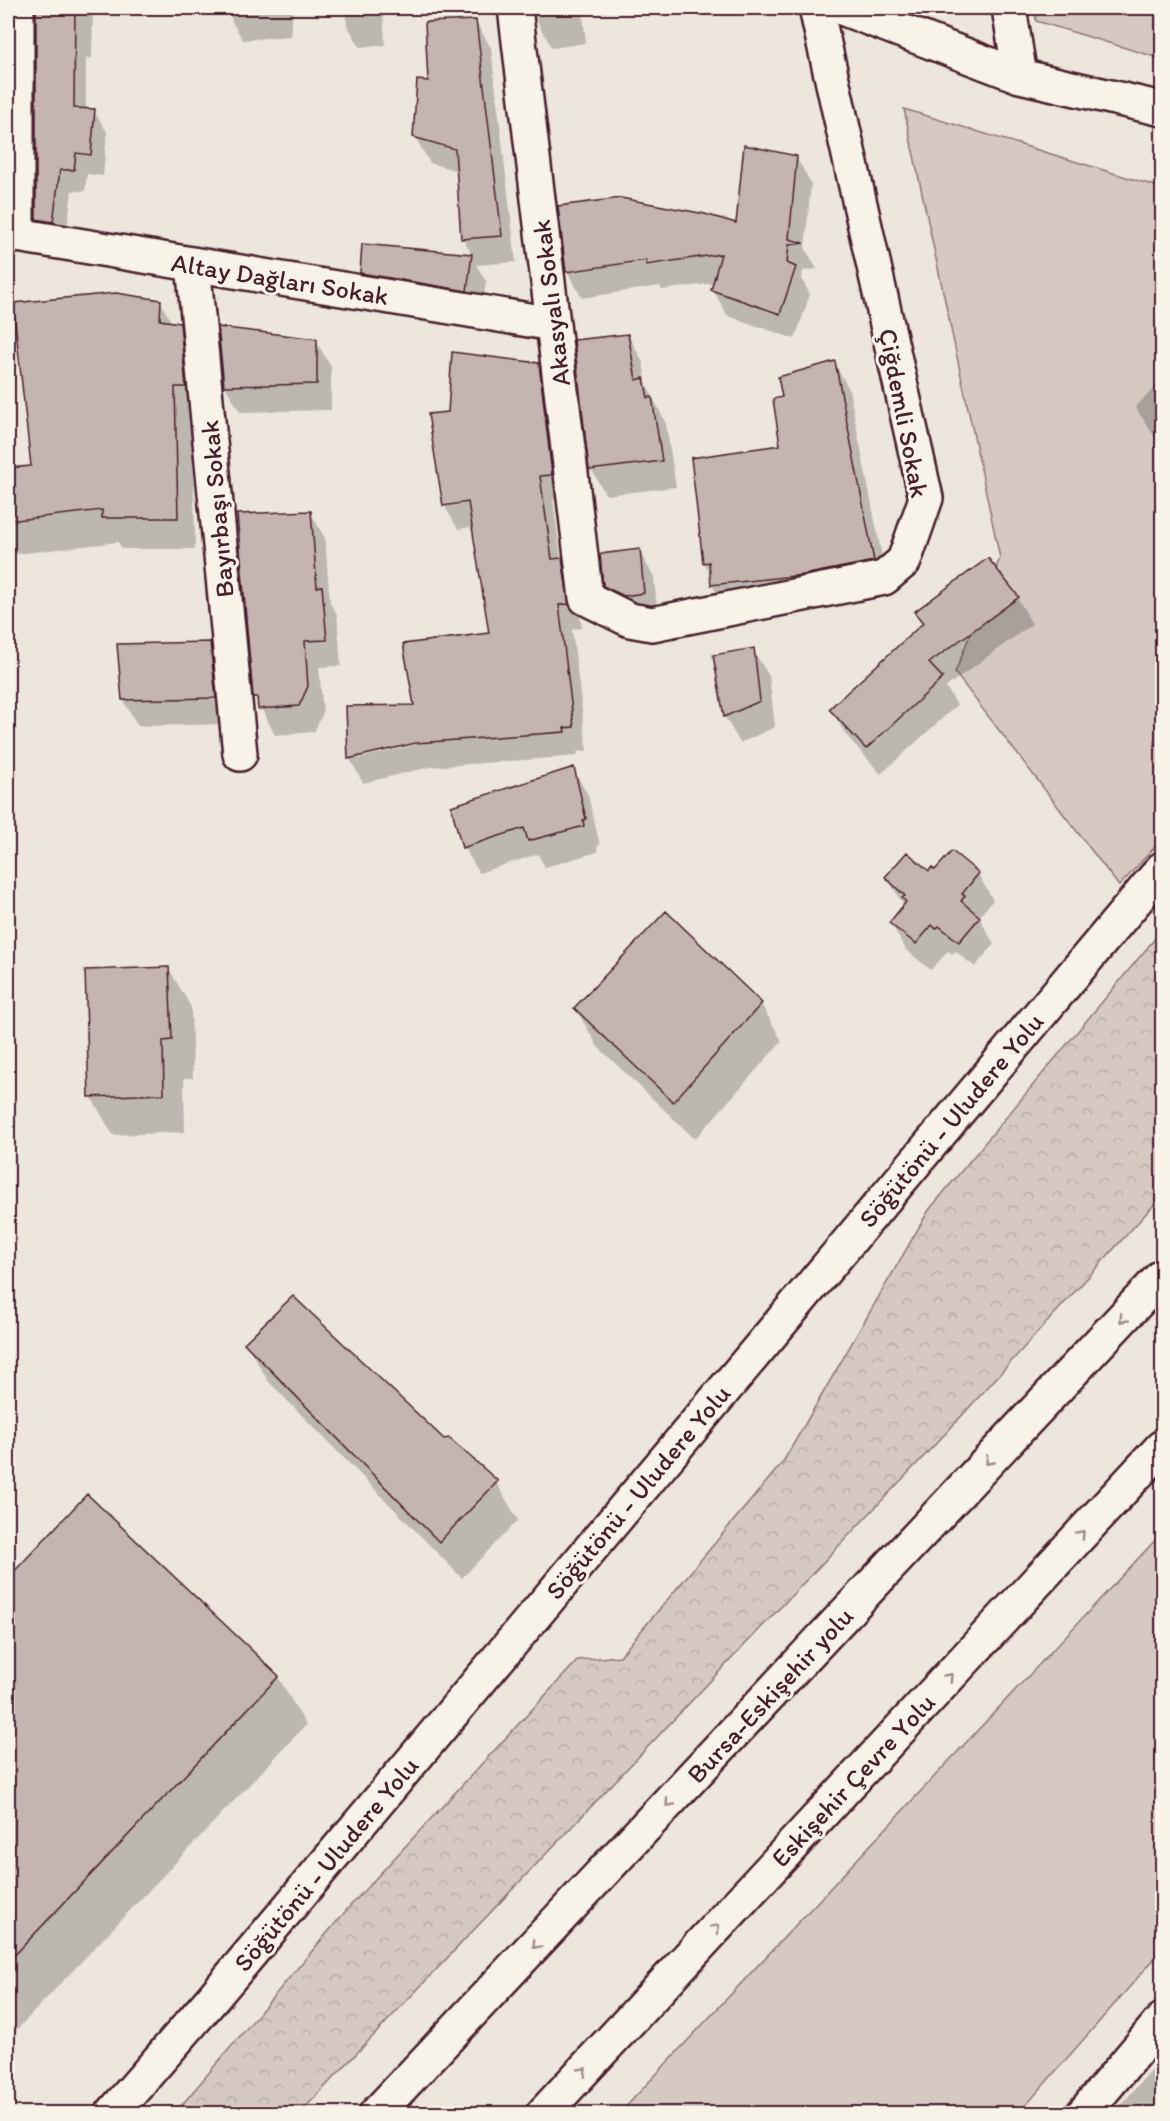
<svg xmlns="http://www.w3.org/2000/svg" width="1170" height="2121" viewBox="0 0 1170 2121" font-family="Itim,sans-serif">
	<defs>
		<pattern id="forest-crowns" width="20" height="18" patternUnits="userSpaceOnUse" patternTransform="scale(1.5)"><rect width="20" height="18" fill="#d5c9c2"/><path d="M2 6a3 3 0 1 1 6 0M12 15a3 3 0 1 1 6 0" fill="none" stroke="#b8aca7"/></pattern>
	</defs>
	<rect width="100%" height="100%" fill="#ece6dd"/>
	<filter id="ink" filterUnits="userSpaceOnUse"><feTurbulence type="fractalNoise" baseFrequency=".0167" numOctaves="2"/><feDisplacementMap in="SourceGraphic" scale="12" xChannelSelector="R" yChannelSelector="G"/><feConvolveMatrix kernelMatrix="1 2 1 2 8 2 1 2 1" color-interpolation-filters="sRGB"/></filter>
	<g filter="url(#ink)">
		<path fill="#d5c9c2" stroke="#907476" stroke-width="1.5" d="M 1035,8 L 1162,8 L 1162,59 L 1036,21 Z
			M 904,109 L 1162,188 L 1162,839 L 1119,886 L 955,673 L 1000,558 Z
			M 1162,1533 L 1162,1950 L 1019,2113 L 620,2113 Z"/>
		<path fill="url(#forest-crowns)" stroke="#907476" stroke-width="1.5" d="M 1162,930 L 1162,1196 L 946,1433 L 300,2113 L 175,2113 L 350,1906 L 578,1660 L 620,1656 L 783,1462 L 929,1210 Z"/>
		<path fill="#0003" fill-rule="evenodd" d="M 38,8 L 93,8 L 92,59 L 86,58 L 86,110 L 94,111 L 107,132 L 103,176 L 87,174 L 85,191 L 72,191 L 65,243 L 50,240 L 37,219 Z
			M 229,8 L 293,8 L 291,36 L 243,40 L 232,22 Z
			M 345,8 L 383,8 L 385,45 L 360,47 L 347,25 Z
			M 535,8 L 582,8 L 586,43 L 552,48 L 537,21 Z
			M 476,22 L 491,48 L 516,262 L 476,265 L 486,281 L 481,316 L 377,299 L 362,273 L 364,246 L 472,255 L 463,239 L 458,171 L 430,163 L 415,137 L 430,82 Z
			M 796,157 L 811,183 L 805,248 L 817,269 L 803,271 L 802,280 L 810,294 L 795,339 L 728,316 L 713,290 L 715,283 L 662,290 L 660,286 L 582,298 L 567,271 L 738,225 Z
			M 160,301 L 172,323 L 179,324 L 197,356 L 193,418 L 195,549 L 122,549 L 118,542 L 8,555 L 8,469 L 32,467 Z
			M 628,335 L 643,362 L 647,385 L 666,424 L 676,487 L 606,495 L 591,469 Z
			M 316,341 L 331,367 L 331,410 L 240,412 L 225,386 Z
			M 834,363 L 849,389 L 888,587 L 727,611 L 712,585 L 712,576 L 704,563 L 693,459 L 781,446 L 783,398 Z
			M 538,364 L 552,389 L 565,498 L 553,500 L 561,559 L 575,584 L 582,628 L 572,629 L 587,751 L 577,752 L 578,756 L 430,767 L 363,783 L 350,759 L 348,708 L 416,706 L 491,634 L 473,527 L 458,529 L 444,505 L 449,414 ZM 423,740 L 423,743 L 360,758 L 360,755 Z
			M 1162,381 L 1162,448 L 1135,407 Z
			M 310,512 L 325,538 L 330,603 L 337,614 L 341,666 L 319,667 L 323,713 L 314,732 L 275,735 L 255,696 Z
			M 639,551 L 654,577 L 658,619 L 620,612 L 605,585 Z
			M 1017,597 L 1032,624 L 946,687 L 957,705 L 881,774 L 846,735 L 831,709 L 923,625 L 916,612 Z
			M 210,644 L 225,670 L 230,724 L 138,726 L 123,700 L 119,646 Z
			M 753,650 L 769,676 L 775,727 L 740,743 L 725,717 L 715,656 Z
			M 573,769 L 588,795 L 600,845 L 597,846 L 598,852 L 545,867 L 538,854 L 479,873 L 464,847 Z
			M 935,872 L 978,874 L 993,900 L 979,917 L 994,944 L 975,967 L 955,951 L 952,954 L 948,951 L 931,970 L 906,950 L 891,924 L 905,907 L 887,878 Z
			M 169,969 L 191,1007 L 193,1078 L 184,1078 L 185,1132 L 113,1135 L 91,1097 Z
			M 761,1004 L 782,1041 L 695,1139 L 598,1047 L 576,1009 Z
			M 246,1343 L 443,1440 L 496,1482 L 518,1520 L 462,1578 L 268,1381 Z
			M 87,1496 L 278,1677 L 306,1725 L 8,2039 L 8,1580 Z
			M 1152,2069 L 1162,2069 L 1162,2114 L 1113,2114 Z"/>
		<path fill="#c4b5b0" stroke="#4a1f2b" stroke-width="1.5" d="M 36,8 L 75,8 L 74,108 L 95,109 L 91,155 L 76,153 L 74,170 L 60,170 L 53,222 L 36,219 Z
			M 476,20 L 502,236 L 461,239 L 455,149 L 413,137 L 417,80 L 428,81 L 425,22 Z
			M 744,145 L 797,156 L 789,239 L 804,243 L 789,245 L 787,263 L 796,267 L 780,314 L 711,290 L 721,254 L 646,265 L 646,260 L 566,272 L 558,206 L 621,198 L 705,214 L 736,223 Z
			M 362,244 L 472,254 L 467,291 L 360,273 Z
			M 116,293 L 161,300 L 160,320 L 180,323 L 186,387 L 175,387 L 178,518 L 102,518 L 102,510 L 8,521 L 8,468 L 31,466 L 13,303 Z
			M 218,327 L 317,339 L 317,384 L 224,386 Z
			M 628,334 L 636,380 L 644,378 L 648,398 L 652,397 L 662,461 L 589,470 L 574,340 Z
			M 452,352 L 539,363 L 552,475 L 540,476 L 552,559 L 562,558 L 569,604 L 559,605 L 574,727 L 564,728 L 565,732 L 416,743 L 348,759 L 346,706 L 414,705 L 403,644 L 489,633 L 468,502 L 443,506 L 428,414 L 448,412 Z
			M 835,361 L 874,561 L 803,575 L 711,585 L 709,562 L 703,563 L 691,458 L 780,445 L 773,399 L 782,397 L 778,377 Z
			M 311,511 L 317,587 L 322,586 L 327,640 L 305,641 L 308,686 L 299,706 L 258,709 L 257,697 L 253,697 L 237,514 Z
			M 640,549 L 644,593 L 624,596 L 603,586 L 600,554 Z
			M 988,558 L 1019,597 L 929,663 L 943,678 L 866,749 L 829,709 L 923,623 L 914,612 Z
			M 210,642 L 216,698 L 122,700 L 117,644 Z
			M 754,648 L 760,701 L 724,717 L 713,655 Z
			M 574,767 L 586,819 L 583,820 L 584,826 L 528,841 L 524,828 L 462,848 L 451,806 Z
			M 952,851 L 979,873 L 962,894 L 965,896 L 961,901 L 980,917 L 959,942 L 939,926 L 936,929 L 932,925 L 916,944 L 889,923 L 906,902 L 902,898 L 905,896 L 885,877 L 907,852 L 929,871 L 932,867 L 935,870 Z
			M 666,911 L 762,1003 L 673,1102 L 574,1008 Z
			M 169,967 L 172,1040 L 163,1041 L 164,1094 L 89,1097 L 85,970 Z
			M 293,1296 L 444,1439 L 449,1438 L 498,1481 L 439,1542 L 244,1343 Z
			M 87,1494 L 279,1676 L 8,1962 L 8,1578 Z"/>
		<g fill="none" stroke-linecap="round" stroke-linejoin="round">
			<g stroke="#4a1f2b" stroke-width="38">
				<path id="minor" d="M 515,8 L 586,598 L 630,620 L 652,624 L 884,578 L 904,561 L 926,498 L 816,8
					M 842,8 L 1020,76 L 1162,109
					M 1009,8 L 1020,76
					M 17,235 L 17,8
					M 8,237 L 17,235 L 553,324
					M 193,264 L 240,754
					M 1083,2114 L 1162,2020"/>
			</g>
			<g stroke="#4a1f2b" stroke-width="38">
				<path id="tertiary" d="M 112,2114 L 212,1999 L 1162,869"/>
			</g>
			<g stroke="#4a1f2b" stroke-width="38">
				<path id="trunk" d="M 376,2114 L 1162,1276
					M 543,2114 L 1162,1447"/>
			</g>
			<use href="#minor" stroke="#f7f3e8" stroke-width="33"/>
			<use href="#tertiary" stroke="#f7f3e8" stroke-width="33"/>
			<use href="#trunk" stroke="#f7f3e8" stroke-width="33"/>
		</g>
		<defs><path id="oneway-chevron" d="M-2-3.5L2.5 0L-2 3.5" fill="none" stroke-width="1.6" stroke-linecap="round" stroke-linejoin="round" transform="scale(1.5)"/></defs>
		<g stroke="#a0898a">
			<use href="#oneway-chevron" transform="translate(1123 1319) rotate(133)"/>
			<use href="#oneway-chevron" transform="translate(989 1461) rotate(133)"/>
			<use href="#oneway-chevron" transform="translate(1081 1534) rotate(-47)"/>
			<use href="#oneway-chevron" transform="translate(949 1677) rotate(-47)"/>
			<use href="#oneway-chevron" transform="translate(669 1803) rotate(133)"/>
			<use href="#oneway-chevron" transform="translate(716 1928) rotate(-47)"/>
			<use href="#oneway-chevron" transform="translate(536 1945) rotate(133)"/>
			<use href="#oneway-chevron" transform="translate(583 2071) rotate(-47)"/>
		</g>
	</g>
	<g text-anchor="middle" stroke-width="6" stroke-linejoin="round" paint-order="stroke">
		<g font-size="26" fill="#4a1f2b" stroke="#f7f3e8">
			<text transform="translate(280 279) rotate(9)" y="9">Altay Dağları Sokak</text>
			<text transform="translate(551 303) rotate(-97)" y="9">Akasyalı Sokak</text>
			<text transform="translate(904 413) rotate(79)" y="9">Çiğdemli Sokak</text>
			<text transform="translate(217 509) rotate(-95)" y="9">Bayırbaşı Sokak</text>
			<text transform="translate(951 1120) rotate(-50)" y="9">Söğütönü - Uludere Yolu</text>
			<text transform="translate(638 1492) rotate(-50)" y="9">Söğütönü - Uludere Yolu</text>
			<text transform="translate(770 1695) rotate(-47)" y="9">Bursa-Eskişehir yolu</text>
			<text transform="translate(853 1780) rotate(-47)" y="9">Eskişehir Çevre Yolu</text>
			<text transform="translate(326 1864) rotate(-50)" y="9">Söğütönü - Uludere Yolu</text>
		</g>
	</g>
	<rect width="1170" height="2121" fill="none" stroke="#f7f3e8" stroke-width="30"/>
	<rect x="15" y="15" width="1140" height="2091" fill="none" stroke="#4a1f2b" stroke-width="2" filter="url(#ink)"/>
</svg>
